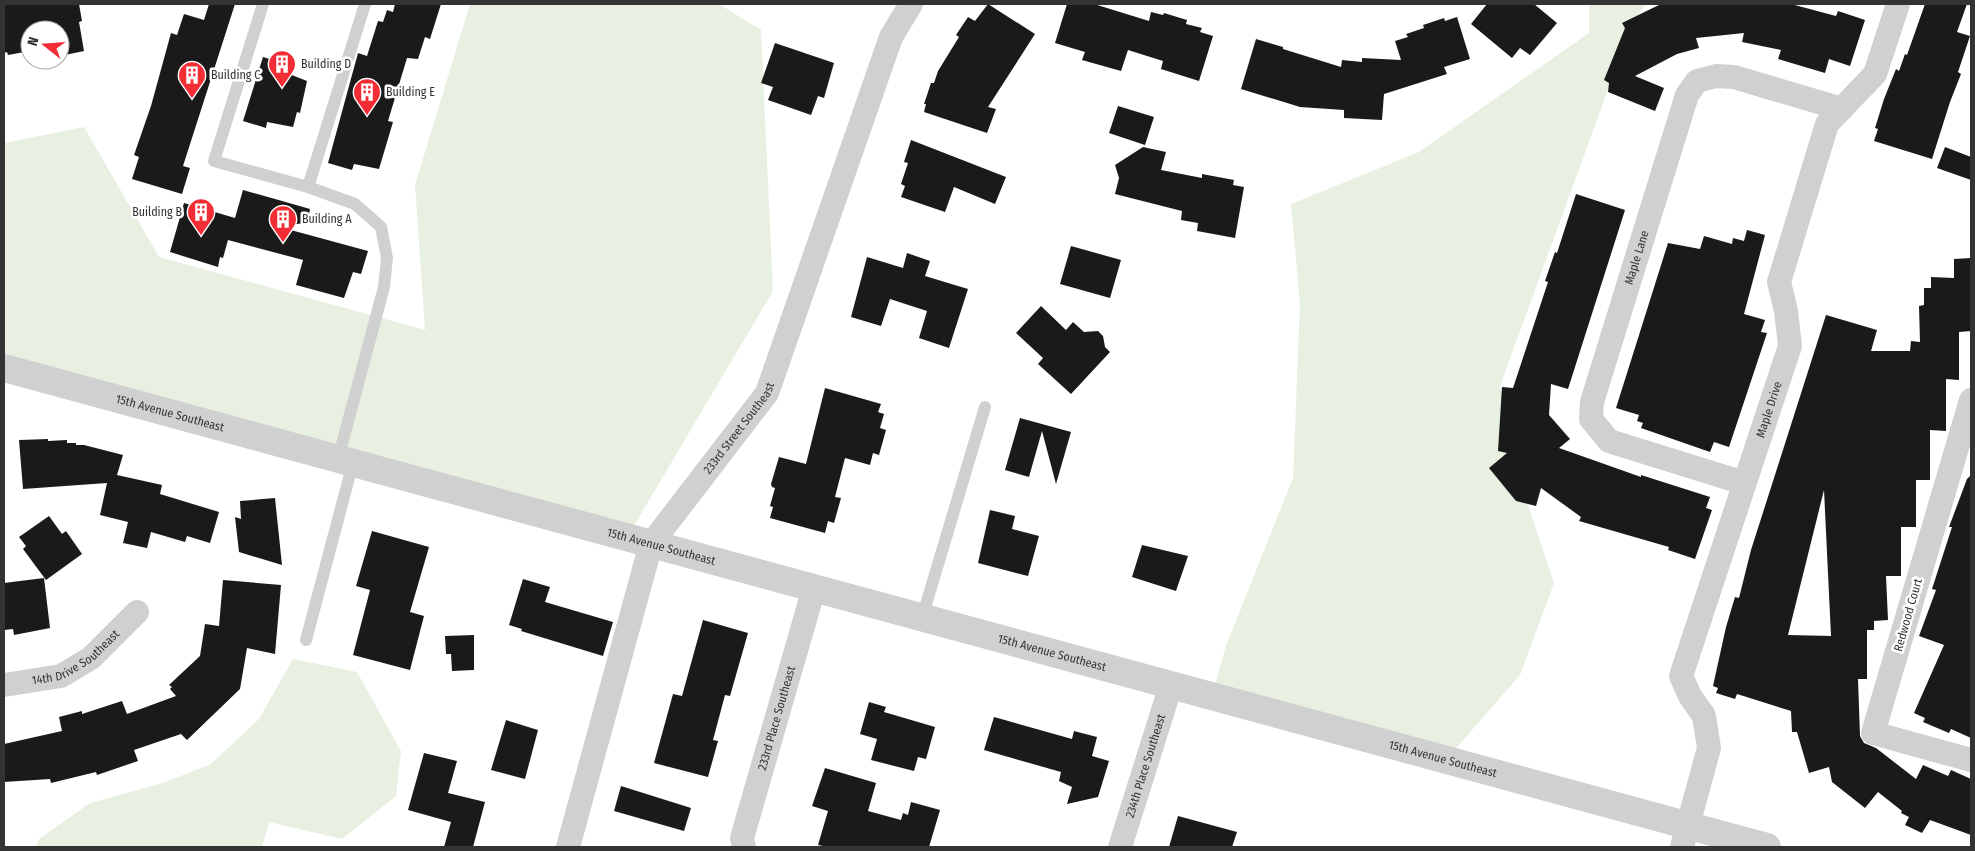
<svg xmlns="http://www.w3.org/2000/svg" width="1975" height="851" viewBox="0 0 1975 851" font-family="'Fira Sans Condensed',sans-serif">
	<rect width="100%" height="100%" fill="#fff"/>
	<path fill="#e8f0e1" d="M 470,4 L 719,4 L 761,30 L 773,291 L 629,534 L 4,368 L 4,143 L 84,127 L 159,257 L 425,330 L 415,185 Z
		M 1589,4 L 1646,4 L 1632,24 L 1500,386 L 1525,496 L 1554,583 L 1520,675 L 1439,768 L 1208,709 L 1226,646 L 1293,478 L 1300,304 L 1291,204 L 1419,152 L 1589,33 Z
		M 293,659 L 357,672 L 401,751 L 396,796 L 342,839 L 269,822 L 262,847 L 36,847 L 39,839 L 90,803 L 163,783 L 211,764 L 259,719 Z"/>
	<path fill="#1a1a1a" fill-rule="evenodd" d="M 4,4 L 79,4 L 82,21 L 79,22 L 84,51 L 60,56 L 60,30 L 30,30 L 30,51 L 8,55 L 7,52 L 4,53 Z
		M 209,4 L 235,4 L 183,166 L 190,168 L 182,194 L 132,179 L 139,157 L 134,155 L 151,106 L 171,33 L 177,35 L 184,14 L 204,20 Z
		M 395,4 L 441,4 L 430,39 L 425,37 L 418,59 L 407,58 L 388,121 L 393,122 L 379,169 L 354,164 L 352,170 L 328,163 L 358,53 L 367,56 L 378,21 L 383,22 L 387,10 L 393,12 Z
		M 988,4 L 1035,34 L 988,107 L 996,109 L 987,133 L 924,112 L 926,104 L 924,104 L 931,83 L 934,83 L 938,71 L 959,37 L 956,35 L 968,17 L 975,21 Z
		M 1067,4 L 1094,4 L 1149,21 L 1151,12 L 1163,15 L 1164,13 L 1187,20 L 1186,24 L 1202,28 L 1200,32 L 1213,36 L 1199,81 L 1161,69 L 1163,61 L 1128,50 L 1121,71 L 1082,60 L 1085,52 L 1055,43 Z
		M 1487,4 L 1534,4 L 1557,23 L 1530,55 L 1520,48 L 1512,58 L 1471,24 Z
		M 1661,4 L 1791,4 L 1836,16 L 1838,11 L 1865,20 L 1850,66 L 1829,59 L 1825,73 L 1778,59 L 1781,50 L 1742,42 L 1744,33 L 1696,38 L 1699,48 L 1677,54 L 1635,76 L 1664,88 L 1655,111 L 1608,92 L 1609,83 L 1604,80 L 1625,28 L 1622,23 Z
		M 1925,4 L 1967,4 L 1957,32 L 1970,36 L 1958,72 L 1961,74 L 1950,102 L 1932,159 L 1874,141 L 1878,129 L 1875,128 L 1884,99 L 1896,69 L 1899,71 L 1905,54 L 1907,55 Z
		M 1457,17 L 1470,59 L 1444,67 L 1447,74 L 1384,94 L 1382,120 L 1344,118 L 1344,110 L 1300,107 L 1241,89 L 1256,39 L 1283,47 L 1283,49 L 1341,67 L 1342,60 L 1362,62 L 1362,58 L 1401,60 L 1395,41 L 1408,37 L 1406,34 L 1424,28 L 1423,25 L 1444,18 L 1445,21 Z
		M 775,43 L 834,63 L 824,98 L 818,96 L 811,115 L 768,100 L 773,87 L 761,83 Z
		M 263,57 L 286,64 L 284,72 L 307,81 L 300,113 L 297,112 L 293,127 L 267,122 L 266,128 L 243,121 Z
		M 1118,106 L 1154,117 L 1145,145 L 1109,133 Z
		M 911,140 L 1006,177 L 995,204 L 954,187 L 945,212 L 901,197 L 905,186 L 901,184 L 908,163 L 904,162 Z
		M 1143,147 L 1166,152 L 1161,170 L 1202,178 L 1202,174 L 1234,180 L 1233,185 L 1244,187 L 1235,238 L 1197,231 L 1198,223 L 1181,220 L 1182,211 L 1115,194 L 1119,178 L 1115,165 Z
		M 1945,147 L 1971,157 L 1971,180 L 1937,168 Z
		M 243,190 L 310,209 L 307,223 L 276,226 L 368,251 L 361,274 L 353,272 L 344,298 L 296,285 L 303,260 L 228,240 L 223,258 L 220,257 L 218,267 L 170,252 L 184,203 L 235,218 Z
		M 1576,194 L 1625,210 L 1568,389 L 1551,384 L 1549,415 L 1570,439 L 1559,448 L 1641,477 L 1641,475 L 1710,497 L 1706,508 L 1712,510 L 1695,559 L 1668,550 L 1669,547 L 1579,521 L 1581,517 L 1541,488 L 1536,506 L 1516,501 L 1489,468 L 1507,453 L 1498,451 L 1502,387 L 1513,388 L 1548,282 L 1545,281 L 1555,252 L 1557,253 Z
		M 1747,230 L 1765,235 L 1744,314 L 1765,320 L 1761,332 L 1767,333 L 1729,447 L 1714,442 L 1710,452 L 1641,428 L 1643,423 L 1637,421 L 1639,415 L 1616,408 L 1668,243 L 1700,249 L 1704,236 L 1732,244 L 1733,238 L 1744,241 Z
		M 1071,246 L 1121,260 L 1110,298 L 1060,284 Z
		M 907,253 L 930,261 L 925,276 L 968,289 L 949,348 L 919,338 L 927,311 L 890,299 L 881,326 L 851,317 L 867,257 L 903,268 Z
		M 1971,258 L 1971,331 L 1959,332 L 1959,380 L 1946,379 L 1946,431 L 1930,430 L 1930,480 L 1916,480 L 1916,527 L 1901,527 L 1901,576 L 1886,576 L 1888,620 L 1874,621 L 1874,630 L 1867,630 L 1867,679 L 1858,679 L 1860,736 L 1864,743 L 1876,748 L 1916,779 L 1923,765 L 1948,776 L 1951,770 L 1971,779 L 1971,835 L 1930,820 L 1922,833 L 1905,825 L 1909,817 L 1901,813 L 1902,811 L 1878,792 L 1865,808 L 1832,782 L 1829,767 L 1809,773 L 1797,732 L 1792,732 L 1791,711 L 1737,694 L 1735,699 L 1716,693 L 1718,688 L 1713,686 L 1726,627 L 1735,597 L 1739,598 L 1751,550 L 1826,315 L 1877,330 L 1871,351 L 1910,351 L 1911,341 L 1920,342 L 1919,306 L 1924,305 L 1924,288 L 1931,288 L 1931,277 L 1954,278 L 1954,259 ZM 1824,490 L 1831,636 L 1788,635 Z
		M 1041,306 L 1066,330 L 1073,322 L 1084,332 L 1098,331 L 1103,336 L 1105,347 L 1110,352 L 1071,394 L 1038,364 L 1043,358 L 1016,333 Z
		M 825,388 L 881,404 L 878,412 L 884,414 L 880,428 L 886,430 L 879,455 L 873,453 L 870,465 L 845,458 L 835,497 L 841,498 L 834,523 L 828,521 L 825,533 L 770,518 L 773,507 L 770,506 L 775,488 L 772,487 L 771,484 L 779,457 L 806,464 Z
		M 1020,418 L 1071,432 L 1056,484 L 1042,431 L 1029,477 L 1005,470 Z
		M 48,439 L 48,441 L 67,440 L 67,443 L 76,443 L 76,445 L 84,445 L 123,455 L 117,475 L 162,485 L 160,494 L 219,512 L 210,543 L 187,536 L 185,542 L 151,532 L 147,548 L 123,543 L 128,522 L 100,515 L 107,483 L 23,489 L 19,440 Z
		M 1971,475 L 1971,738 L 1951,729 L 1949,733 L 1923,722 L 1925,718 L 1914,713 L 1944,645 L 1919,636 L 1936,590 L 1932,589 L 1952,527 L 1949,527 L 1967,479 Z
		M 275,498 L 282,565 L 239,552 L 235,517 L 241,519 L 240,501 Z
		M 990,510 L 1015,516 L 1012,529 L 1039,536 L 1028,576 L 978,563 Z
		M 49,516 L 62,534 L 66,531 L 82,554 L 46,580 L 23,549 L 26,546 L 19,537 Z
		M 372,531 L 429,547 L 410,612 L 424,616 L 410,670 L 353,655 L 370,590 L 356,586 Z
		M 1142,545 L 1188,556 L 1176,591 L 1132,577 Z
		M 44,578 L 50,628 L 14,635 L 13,629 L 4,630 L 4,583 Z
		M 523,579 L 550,587 L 545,602 L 613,622 L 603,656 L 521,631 L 522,629 L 509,625 Z
		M 223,580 L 281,585 L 275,654 L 247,648 L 240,689 L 187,740 L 181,734 L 134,750 L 138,761 L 97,775 L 96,772 L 51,783 L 50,779 L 4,782 L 4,744 L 62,731 L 59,717 L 82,711 L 82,714 L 122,701 L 127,714 L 176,696 L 170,689 L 172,687 L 169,685 L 200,656 L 205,624 L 219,626 Z
		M 703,620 L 748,633 L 730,696 L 725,695 L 713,740 L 718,741 L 708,777 L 654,763 L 673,694 L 682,696 Z
		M 474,635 L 474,670 L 452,671 L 451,654 L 446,654 L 445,636 Z
		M 869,702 L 886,707 L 884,712 L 935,727 L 926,759 L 918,757 L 914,771 L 871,760 L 877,739 L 860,734 Z
		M 994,717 L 1072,739 L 1074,731 L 1097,737 L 1092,756 L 1109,761 L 1098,797 L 1067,804 L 1072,787 L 1059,781 L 1061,772 L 984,750 Z
		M 506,720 L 538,730 L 525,779 L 491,770 Z
		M 424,753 L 457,761 L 448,793 L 485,802 L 473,847 L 444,847 L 451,822 L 408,810 Z
		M 825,768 L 876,783 L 868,811 L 901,820 L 903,813 L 908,815 L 911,802 L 940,810 L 929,847 L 828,847 L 818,845 L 828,811 L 812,806 Z
		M 621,786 L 691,808 L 684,831 L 614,811 Z
		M 1178,816 L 1237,832 L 1232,847 L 1169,847 Z"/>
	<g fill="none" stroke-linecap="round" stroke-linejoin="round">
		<path stroke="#d0d0d0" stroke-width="12" d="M 263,4 L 214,161 L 308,187 L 355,204 L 381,227 L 387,258 L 384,287 L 338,459
			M 308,187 L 365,4
			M 922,618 L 985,407
			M 306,640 L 353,463"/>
		<g stroke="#d0d0d0" stroke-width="24">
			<path d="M 1971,400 L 1873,733 L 1971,760"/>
			<path id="s1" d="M 1744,483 L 1609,441 L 1591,419 L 1592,402 L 1687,95 L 1697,81 L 1716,76 L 1734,77 L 1842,109"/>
			<path id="s2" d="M 4,685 L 61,676 L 91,658 L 137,612"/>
			<path id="s3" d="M 568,847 L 651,544 L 767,393 L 891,37 L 911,4"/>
			<path id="s4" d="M 744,847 L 742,838 L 814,588"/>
			<path id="s5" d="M 1120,847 L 1171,685"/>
			<path id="s6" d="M 1682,847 L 1709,748 L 1704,716 L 1690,696 L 1681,676 L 1790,346 L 1786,311 L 1779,282 L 1827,124 L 1875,74 L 1898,4"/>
		</g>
		<path stroke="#d0d0d0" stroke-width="28" id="s7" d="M 4,368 L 1767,847"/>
	</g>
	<defs>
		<g id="building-pin" transform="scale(1.4375)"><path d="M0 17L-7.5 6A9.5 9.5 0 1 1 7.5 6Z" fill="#f22d36" stroke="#fff"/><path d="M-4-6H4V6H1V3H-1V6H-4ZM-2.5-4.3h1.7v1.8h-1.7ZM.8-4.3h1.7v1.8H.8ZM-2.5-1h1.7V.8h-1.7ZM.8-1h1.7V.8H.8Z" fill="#fff"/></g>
	</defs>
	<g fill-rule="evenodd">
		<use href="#building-pin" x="282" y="64"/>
		<use href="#building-pin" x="192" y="75"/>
		<use href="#building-pin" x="367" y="92"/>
		<use href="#building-pin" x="201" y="212"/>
		<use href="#building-pin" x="283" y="219"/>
	</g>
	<g text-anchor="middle" stroke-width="5" stroke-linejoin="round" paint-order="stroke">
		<g font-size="12" fill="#333" stroke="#fff" text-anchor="start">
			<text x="301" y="68">Building D</text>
			<text x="211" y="79">Building C</text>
			<text x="386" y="96">Building E</text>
			<text x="182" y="216" text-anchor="end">Building B</text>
			<text x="302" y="223">Building A</text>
		</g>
		<g font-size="12" fill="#333" stroke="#fff">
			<text dy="4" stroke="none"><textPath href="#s1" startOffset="338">Maple Lane</textPath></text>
			<text dy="4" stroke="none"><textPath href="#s6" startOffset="462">Maple Drive</textPath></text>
			<text dy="4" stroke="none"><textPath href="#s7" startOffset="172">15th Avenue Southeast</textPath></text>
			<text dy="4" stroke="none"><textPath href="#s3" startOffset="460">233rd Street Southeast</textPath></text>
			<text dy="4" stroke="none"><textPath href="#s7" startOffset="681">15th Avenue Southeast</textPath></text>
			<text transform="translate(1908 615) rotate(-74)" y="4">Redwood Court</text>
			<text dy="4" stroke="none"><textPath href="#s7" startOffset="1086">15th Avenue Southeast</textPath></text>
			<text dy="4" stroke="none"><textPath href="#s2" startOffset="79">14th Drive Southeast</textPath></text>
			<text dy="4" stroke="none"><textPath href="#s4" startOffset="134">233rd Place Southeast</textPath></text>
			<text dy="4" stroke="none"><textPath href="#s7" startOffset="1491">15th Avenue Southeast</textPath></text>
			<text dy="4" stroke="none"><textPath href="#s5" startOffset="85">234th Place Southeast</textPath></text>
		</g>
	</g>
	<rect width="1975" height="851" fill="none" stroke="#333333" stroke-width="10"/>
	<g transform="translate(45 45) rotate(287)"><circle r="24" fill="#ffffff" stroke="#adadad"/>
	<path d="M0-4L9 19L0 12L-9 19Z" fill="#f22d36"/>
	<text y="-8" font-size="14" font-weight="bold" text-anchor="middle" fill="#333333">N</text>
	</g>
</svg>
